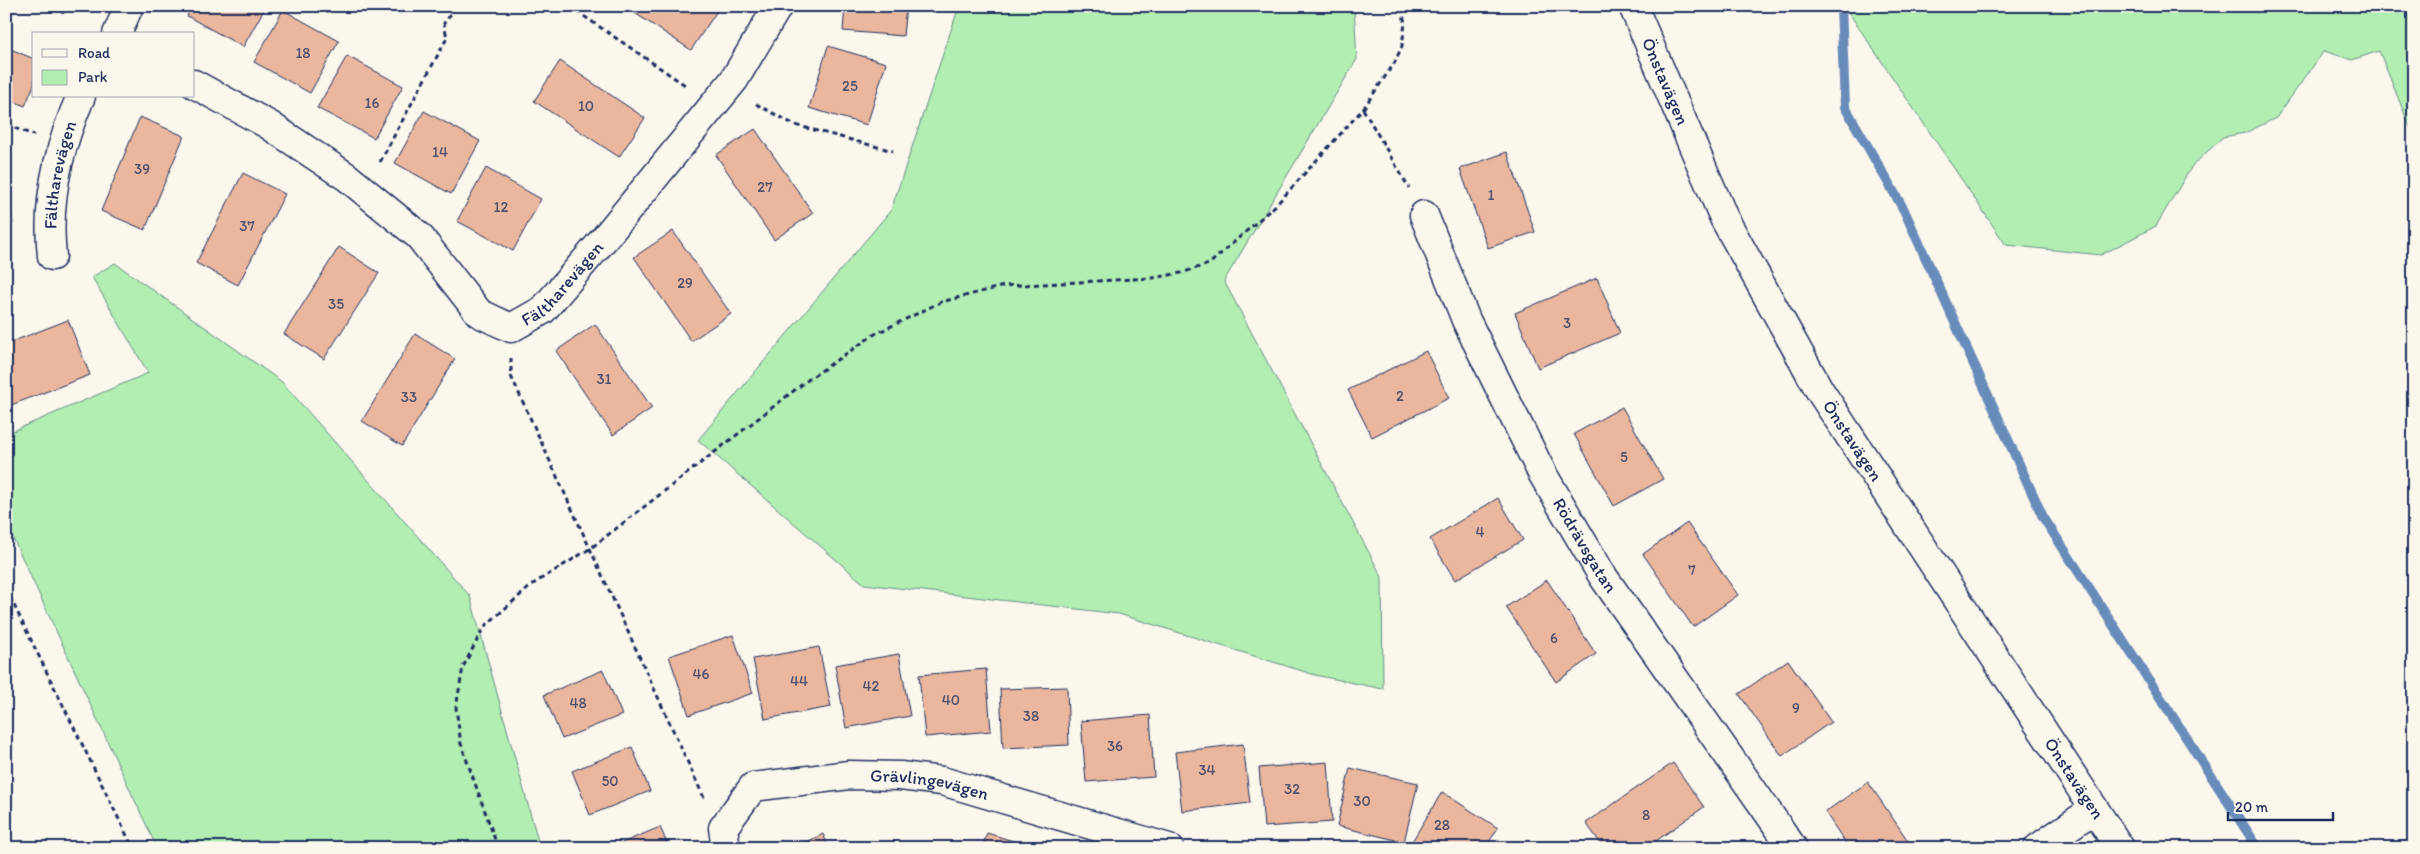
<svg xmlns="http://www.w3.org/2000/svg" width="2420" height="854" viewBox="0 0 2420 854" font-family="Itim,sans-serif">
	<rect width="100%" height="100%" fill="#fbf7ec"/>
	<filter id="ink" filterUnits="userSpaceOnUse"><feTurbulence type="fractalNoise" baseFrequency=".02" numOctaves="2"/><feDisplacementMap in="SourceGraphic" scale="10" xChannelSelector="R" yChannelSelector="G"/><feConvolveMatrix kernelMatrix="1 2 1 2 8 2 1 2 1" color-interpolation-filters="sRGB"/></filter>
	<g filter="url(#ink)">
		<path fill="#b2edb2" stroke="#668e88" d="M 959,6 L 1354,6 L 1357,59 L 1224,281 L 1382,577 L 1383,689 L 1315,675 L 1119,614 L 864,584 L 698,440 L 891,210 Z
			M 1844,6 L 2414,6 L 2414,137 L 2379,51 L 2352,60 L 2324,51 L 2276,118 L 2245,133 L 2223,137 L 2192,166 L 2156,226 L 2101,255 L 2006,245 Z
			M 115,263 L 282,382 L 470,596 L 540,848 L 157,848 L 6,523 L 6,434 L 148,373 L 92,277 Z"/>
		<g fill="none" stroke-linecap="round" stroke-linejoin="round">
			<path stroke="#688cba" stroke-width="10" d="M 1841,6 L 1845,107 L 1904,210 L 2043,517 L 2258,848"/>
		</g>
		<path fill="#eab69d" stroke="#1b2f5e" d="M 51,6 L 68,6 L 63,14 Z
			M 192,6 L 266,6 L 243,47 L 187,16 Z
			M 624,6 L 710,6 L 717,11 L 691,50 Z
			M 845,6 L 906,6 L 903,36 L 843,31 Z
			M 283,10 L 339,41 L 310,93 L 254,62 Z
			M 828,46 L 886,63 L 867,125 L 809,108 Z
			M 6,47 L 34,59 L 34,85 L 25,106 L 6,98 Z
			M 347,56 L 403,86 L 374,138 L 317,108 Z
			M 560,61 L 645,118 L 619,157 L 534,101 Z
			M 424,111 L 480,141 L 451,194 L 395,163 Z
			M 140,117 L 184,136 L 145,230 L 101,211 Z
			M 755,129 L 813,213 L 774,240 L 716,155 Z
			M 1507,152 L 1535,232 L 1488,248 L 1460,169 Z
			M 486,168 L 541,199 L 513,251 L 457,221 Z
			M 243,173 L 285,194 L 238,285 L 196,263 Z
			M 6,177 L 9,177 L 13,224 L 6,225 Z
			M 673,231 L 731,314 L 691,341 L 634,257 Z
			M 339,247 L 379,273 L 324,359 L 284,334 Z
			M 1597,278 L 1620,333 L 1538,368 L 1515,313 Z
			M 68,320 L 90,375 L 6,407 L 6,344 Z
			M 595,324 L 652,408 L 613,435 L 556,351 Z
			M 415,334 L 455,359 L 402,446 L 362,421 Z
			M 1426,351 L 1449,398 L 1372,437 L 1348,390 Z
			M 1622,407 L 1663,479 L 1614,506 L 1574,434 Z
			M 1498,498 L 1523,540 L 1455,580 L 1430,539 Z
			M 1687,523 L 1738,595 L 1693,627 L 1643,554 Z
			M 1547,580 L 1596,654 L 1556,682 L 1506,607 Z
			M 733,635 L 753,693 L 689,715 L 669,656 Z
			M 819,647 L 831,707 L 765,719 L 753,659 Z
			M 899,654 L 910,716 L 846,728 L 835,665 Z
			M 1788,660 L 1831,722 L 1782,756 L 1739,694 Z
			M 986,669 L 991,731 L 925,737 L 919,675 Z
			M 603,670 L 622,715 L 562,739 L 544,695 Z
			M 1067,687 L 1069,745 L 1003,748 L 1000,689 Z
			M 1150,715 L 1154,777 L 1086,782 L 1081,721 Z
			M 1243,744 L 1250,803 L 1182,811 L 1175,752 Z
			M 632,747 L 650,791 L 590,815 L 572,771 Z
			M 1328,762 L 1332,822 L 1264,827 L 1259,768 Z
			M 1673,763 L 1704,807 L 1646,848 L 1604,848 L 1586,823 Z
			M 1350,768 L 1418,783 L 1404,842 L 1337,826 Z
			M 1868,782 L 1913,848 L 1849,848 L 1825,812 Z
			M 1442,792 L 1498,828 L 1485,848 L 1419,848 L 1411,843 Z
			M 660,827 L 669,848 L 610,848 Z
			M 987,833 L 1033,847 L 1033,848 L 982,848 Z
			M 823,834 L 829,848 L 794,848 Z"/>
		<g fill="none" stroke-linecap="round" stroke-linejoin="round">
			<g stroke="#1b2f5e" stroke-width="31">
				<g id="minor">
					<path d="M 117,34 L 129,6"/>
					<path id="s1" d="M 194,84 L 269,125 L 347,177 L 419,236 L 479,313 L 511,328 L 543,310 L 604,239 L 734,80 L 778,6"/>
					<path id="s2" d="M 1424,215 L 1466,320 L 1542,473 L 1602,575 L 1793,848"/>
					<path id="s3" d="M 52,256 C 46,202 59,146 81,96"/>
					<path id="s4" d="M 726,848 L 723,828 L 753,787 L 849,775 L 900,776 L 942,781 L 1169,848"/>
					<path d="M 2038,848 L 2094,809"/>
				</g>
			</g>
			<g stroke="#1b2f5e" stroke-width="31">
				<g id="tertiary">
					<path id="s5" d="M 1633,6 L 1724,218 L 1820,391 L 2120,848"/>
				</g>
			</g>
			<path stroke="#1b2f5e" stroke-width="3" stroke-dasharray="5 4" stroke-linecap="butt" d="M 569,6 L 688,87
				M 756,104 L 795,125 L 893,151
				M 1363,109 L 1409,188
				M 6,125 L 34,135
				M 380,162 L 447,38 L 444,23 L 457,6
				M 511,358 L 511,376 L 705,800
				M 6,589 L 133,848
				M 498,848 L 461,744 L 456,708 L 463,667 L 484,627 L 533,584 L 591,548 L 809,379 L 875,334 L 941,302 L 1004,286 L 1153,278 L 1181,273 L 1209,264 L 1276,205 L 1363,109 L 1395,62 L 1402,46 L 1405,23 L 1401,6"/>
			<use href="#minor" stroke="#fbf7ec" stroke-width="28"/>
			<use href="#tertiary" stroke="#fbf7ec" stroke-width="28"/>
		</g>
	</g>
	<g text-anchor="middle" stroke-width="4" stroke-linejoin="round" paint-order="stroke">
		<g font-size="15" fill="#4f516e">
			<text x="303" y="58">18</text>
			<text x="850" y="91">25</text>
			<text x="372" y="108">16</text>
			<text x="586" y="111">10</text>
			<text x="440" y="157">14</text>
			<text x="142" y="174">39</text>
			<text x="765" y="192">27</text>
			<text x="1491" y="200">1</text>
			<text x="501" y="212">12</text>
			<text x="247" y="231">37</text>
			<text x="685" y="288">29</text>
			<text x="336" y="309">35</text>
			<text x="1567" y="328">3</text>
			<text x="604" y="384">31</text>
			<text x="1400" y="401">2</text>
			<text x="409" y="402">33</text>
			<text x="1624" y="462">5</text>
			<text x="1480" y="537">4</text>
			<text x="1692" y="575">7</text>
			<text x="1554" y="643">6</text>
			<text x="701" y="679">46</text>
			<text x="799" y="686">44</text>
			<text x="871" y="691">42</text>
			<text x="951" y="705">40</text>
			<text x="578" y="708">48</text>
			<text x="1796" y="713">9</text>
			<text x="1031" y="721">38</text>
			<text x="1115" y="751">36</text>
			<text x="1207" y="775">34</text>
			<text x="610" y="786">50</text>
			<text x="1292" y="794">32</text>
			<text x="1362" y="806">30</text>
			<text x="1646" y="820">8</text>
			<text x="1442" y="830">28</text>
		</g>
		<g font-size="18" fill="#1b2f5e" stroke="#fbf7ec">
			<text dy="6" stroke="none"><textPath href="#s5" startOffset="82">Önstavägen</textPath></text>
			<text dy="6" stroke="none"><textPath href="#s3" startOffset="82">Fältharevägen</textPath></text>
			<text dy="6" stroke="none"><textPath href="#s1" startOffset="474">Fältharevägen</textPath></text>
			<text dy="6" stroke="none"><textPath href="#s5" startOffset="488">Önstavägen</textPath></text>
			<text dy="6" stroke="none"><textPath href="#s2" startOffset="368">Rödrävsgatan</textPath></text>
			<text dy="6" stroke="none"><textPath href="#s5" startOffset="892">Önstavägen</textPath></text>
			<text dy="6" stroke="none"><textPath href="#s4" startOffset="249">Grävlingevägen</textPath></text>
		</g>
	</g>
	<rect width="2420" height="854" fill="none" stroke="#fbf7ec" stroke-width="25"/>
	<rect x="12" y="12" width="2395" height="829" fill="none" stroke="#1b2f5e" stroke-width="2" filter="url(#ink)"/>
	<rect x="32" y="32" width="162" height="65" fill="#fbf7ec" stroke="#a1a7b3"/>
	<rect x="42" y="49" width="25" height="8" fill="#fbf7ec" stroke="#a1a7b3"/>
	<text x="78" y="58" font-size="15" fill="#1b2f5e">Road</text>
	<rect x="42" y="70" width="25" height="15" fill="#b2edb2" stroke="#a1a7b3"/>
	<text x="78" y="82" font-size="15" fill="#1b2f5e">Park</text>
	<path d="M2228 812v8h105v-8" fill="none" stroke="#1b2f5e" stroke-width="2.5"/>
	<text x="2235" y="812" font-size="15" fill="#1b2f5e" stroke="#fbf7ec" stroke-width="4" paint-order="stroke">20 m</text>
</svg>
